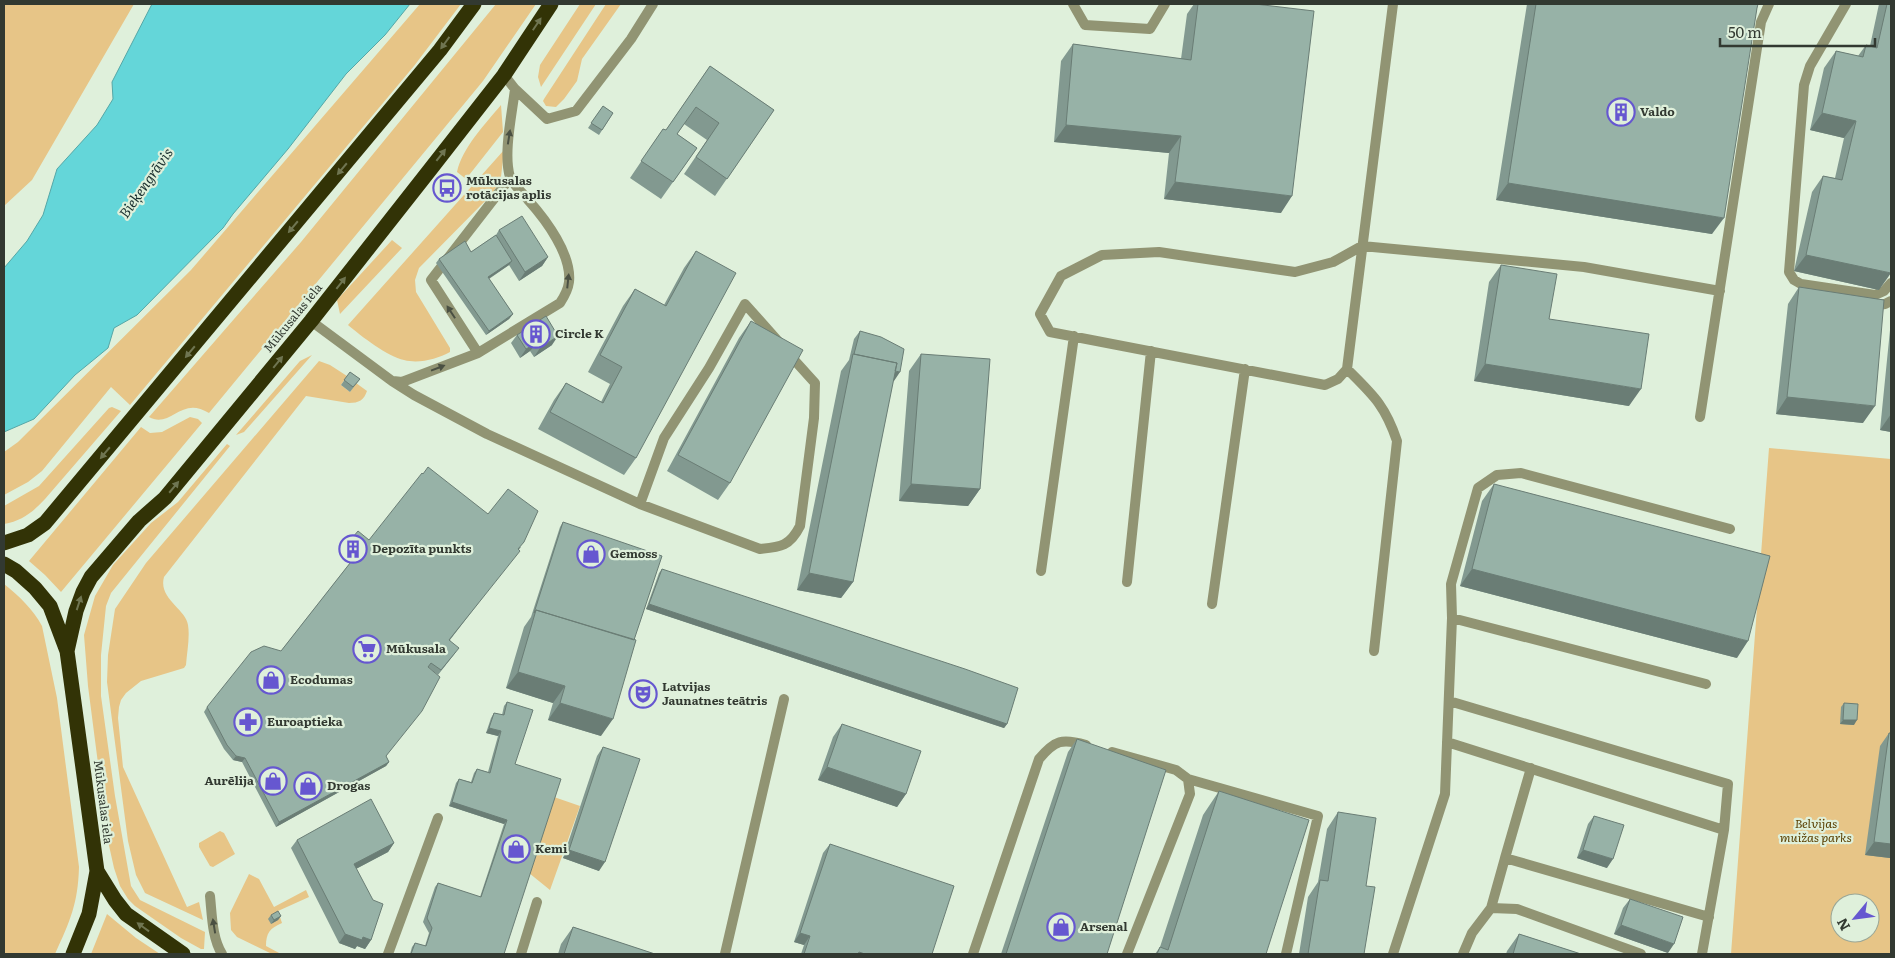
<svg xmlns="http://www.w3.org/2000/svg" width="1895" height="958" viewBox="0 0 1895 958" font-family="Literata,serif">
	<rect width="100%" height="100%" fill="#dff0db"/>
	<path fill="#e7c587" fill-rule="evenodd" d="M 4,4 L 134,4 L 32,180 L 4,206 Z
		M 420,4 L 461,4 L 414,66 L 130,405 L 111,387 L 42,471 L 28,482 L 4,495 L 4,452 L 18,442 L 191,270 Z
		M 496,4 L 536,4 L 483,81 L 209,413 C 181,395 171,429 149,417 L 301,242 Z
		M 580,4 L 596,4 L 541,87 L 538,77 L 540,65 Z
		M 606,4 L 621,4 L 582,59 L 577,81 L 564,99 L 556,107 L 546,106 L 543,101 L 544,99 Z
		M 501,105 L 503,132 L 466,179 L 457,172 C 462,148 486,123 501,105 Z
		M 504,150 L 501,177 L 493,193 L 419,268 L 415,280 L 416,292 L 450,348 L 450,352 C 437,359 419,364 404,360 C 388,357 361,336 348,325 Z
		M 392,240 L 402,248 L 340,314 L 337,300 Z
		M 312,355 L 244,432 L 236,435 L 300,361 Z
		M 319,361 L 330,365 L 347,376 L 341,385 L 350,392 L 356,383 L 367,391 C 364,400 359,403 349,403 L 306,396 L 164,577 C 158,599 186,609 188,625 C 190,637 187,652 186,665 L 184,668 L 141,681 L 126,693 L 121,700 L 119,707 L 118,718 L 123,767 L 187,907 L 199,902 L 203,920 L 145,893 L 136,875 L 128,841 L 107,682 L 108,655 L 115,609 L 146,563 Z
		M 112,407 L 121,411 L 45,499 C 33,512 22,521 4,524 L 4,506 L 39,486 L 109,408 Z
		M 190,417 L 198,419 L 202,423 L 61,592 L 45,575 L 29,561 L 141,427 L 150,433 L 162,432 Z
		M 227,444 L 230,446 L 111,593 L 106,606 L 101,655 L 101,696 L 115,796 L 131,886 L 140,900 L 205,932 L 204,949 L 201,949 L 181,938 L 135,906 L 128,899 L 120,886 L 114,868 L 108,841 L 88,686 L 84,635 L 95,596 L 113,565 L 151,523 L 178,502 Z
		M 1769,448 L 1891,459 L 1891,954 L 1731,954 ZM 1840,903 L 1870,903 L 1870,933 L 1840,933 Z
		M 4,584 C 19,596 33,609 42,626 L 57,698 L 79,867 C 78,904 70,921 55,954 L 4,954 Z
		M 554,797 L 580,806 L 550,890 L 529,873 Z
		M 220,831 L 224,833 L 235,854 L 213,867 L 210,866 L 199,847 L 199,843 Z
		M 249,874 L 259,879 L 274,907 L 306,890 L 309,897 L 278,911 L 282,923 C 270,928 266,933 266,946 L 281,954 L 272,954 L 237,937 L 231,930 L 230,913 Z
		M 107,914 L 136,938 L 160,954 L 91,954 Z"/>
	<path fill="#64d6d9" stroke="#55a7a7" d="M 152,4 L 410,4 L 385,35 L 346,74 L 288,149 L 233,214 L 223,228 L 137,315 L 114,328 L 108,348 L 75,375 L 34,419 L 4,432 L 4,268 L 27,241 L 43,215 L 57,169 L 97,125 L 113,99 L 112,82 Z"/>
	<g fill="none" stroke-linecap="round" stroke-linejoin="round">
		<path stroke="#919473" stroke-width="10" d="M 1073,4 L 1085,25 L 1150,29 L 1165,4
			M 1393,4 L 1347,369 L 1338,379 L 1325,385 L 1050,332 L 1040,314 L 1061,276 L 1102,255 L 1159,252 L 1295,272 L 1333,262 L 1362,246 L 1584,267 L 1720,291
			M 1846,4 L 1810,66 L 1804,85 L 1789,272 L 1794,280 L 1801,284 L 1875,295 L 1884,291 L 1891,283
			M 515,89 L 547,119 L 576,111 L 631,39 L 653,4
			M 1871,306 L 1885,304 L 1891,301
			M 311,321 L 392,381 L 414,395 L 487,434 L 640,504 L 760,549 C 781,547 790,546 800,526 L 814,418 L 815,383 L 787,352
			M 478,353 L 431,280 L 510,178
			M 1347,369 C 1373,395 1385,405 1397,441 L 1374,651
			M 393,381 L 402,382 L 478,353 L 560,303 C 564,297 568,290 569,282 C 572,255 546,220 529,201 C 524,194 513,185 510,177 C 503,154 512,114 515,89 L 504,75
			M 1700,417 L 1761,22 L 1769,4
			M 640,504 L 664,438 L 709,368 L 745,304 L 778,341
			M 1041,571 L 1074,336
			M 1127,582 L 1151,351
			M 1212,604 L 1245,369
			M 1452,618 L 1706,684
			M 1449,701 L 1728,784 L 1724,830 L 1702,954
			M 1447,742 L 1724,830
			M 1112,752 L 1176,770 L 1188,779 L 1190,794 L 1127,954
			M 1188,779 L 1318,816 L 1286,954
			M 1505,858 L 1531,768
			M 210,896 C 212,915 212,938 222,954
			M 1491,908 L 1505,858 L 1709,917
			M 388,954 L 438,818
			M 521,954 L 537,902
			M 725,954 L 784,699
			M 973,954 L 1039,759 C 1055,740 1062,738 1086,745
			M 1393,954 L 1445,794 L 1452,618 L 1451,584 L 1478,488 L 1497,475 L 1521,473 L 1730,529
			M 1463,954 L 1472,933 L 1491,908 L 1517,909 L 1641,954"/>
		<path stroke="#323306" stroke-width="15" d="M 4,543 L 28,535 L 45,523 L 440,50 L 474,4
			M 4,564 L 16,571 L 35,588 L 50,606 L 67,651 L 97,871 L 89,914 L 73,954
			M 67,651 L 76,611 L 83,592 L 91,577 L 139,521 L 165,498 L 311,321 L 429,171 L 504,75 L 551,4
			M 97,871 L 115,900 L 126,914 L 183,954"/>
	</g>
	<path fill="#829990" d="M 1194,4 L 1255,4 L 1281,213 L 1164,199 L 1169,153 L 1054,142 L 1061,61 L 1073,44 L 1181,59 L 1187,14 Z
		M 1527,4 L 1758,4 L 1757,8 L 1712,234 L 1496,200 Z
		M 1879,4 L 1891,4 L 1879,290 L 1794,271 L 1812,192 L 1823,176 L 1835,178 L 1844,138 L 1810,130 L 1824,68 L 1836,51 L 1858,56 L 1866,45 L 1870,46 Z
		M 710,66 L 774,110 L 715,196 L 684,174 L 707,140 L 684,124 L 677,134 L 697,148 L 661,199 L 630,178 L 663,129 L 666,130 Z
		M 603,106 L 613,113 L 599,135 L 588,128 Z
		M 499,230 L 548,257 L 542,266 L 519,281 L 509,265 L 489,279 L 513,314 L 509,319 L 486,335 L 436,263 L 439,259 L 471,252 L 496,235 Z
		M 696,251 L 636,458 L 624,475 L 538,429 L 554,400 L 566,383 L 601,402 L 610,384 L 588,372 L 623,306 L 635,289 L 664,305 L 684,268 Z
		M 1501,265 L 1549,319 L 1629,406 L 1474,381 L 1489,282 Z
		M 1799,287 L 1863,423 L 1776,414 L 1788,304 Z
		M 1891,320 L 1891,432 L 1880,430 Z
		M 751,321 L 730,483 L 718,500 L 667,471 L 739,338 Z
		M 860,331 L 894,381 L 893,381 L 853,582 L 841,598 L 797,590 L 841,371 L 849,360 L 854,339 Z
		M 517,335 L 552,345 L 534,357 L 530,351 L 520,358 L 511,343 Z
		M 921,354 L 980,489 L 968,506 L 899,501 L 909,371 Z
		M 350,372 L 360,379 L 350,392 L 341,385 Z
		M 1494,484 L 1737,658 L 1460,586 L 1482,501 Z
		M 563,522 L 601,736 L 548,720 L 553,703 L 506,688 L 524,627 L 531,617 L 560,527 Z
		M 369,540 L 521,547 L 450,640 L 456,652 L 438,675 L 428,667 L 386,756 L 389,762 L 386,766 L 276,827 L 242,762 L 233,760 L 224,749 L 204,712 L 207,707 L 281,651 L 351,562 L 340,554 L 343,549 Z
		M 662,569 L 1007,724 L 1004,728 L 646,609 L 659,573 Z
		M 507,702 L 515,764 L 504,954 L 410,954 L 412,947 L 415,943 L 425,946 L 429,933 L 423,922 L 435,887 L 438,883 L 480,897 L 504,824 L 449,806 L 456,783 L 459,779 L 471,782 L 474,773 L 477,769 L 488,772 L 498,736 L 486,733 L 491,718 L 494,713 L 502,715 L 504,706 Z
		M 1844,703 L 1854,725 L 1840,724 L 1841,707 Z
		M 842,724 L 906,794 L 897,807 L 818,780 L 833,737 Z
		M 1889,733 L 1890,858 L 1865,855 L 1880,746 Z
		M 1077,739 L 1107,954 L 1001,954 L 1068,752 Z
		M 603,747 L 599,871 L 563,858 L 597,756 Z
		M 1219,791 L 1266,954 L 1155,954 L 1160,947 L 1203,815 Z
		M 1338,812 L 1366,886 L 1364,954 L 1299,954 L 1308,897 L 1318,882 L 1327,829 Z
		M 1594,816 L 1607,868 L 1577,858 L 1588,824 Z
		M 297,840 L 394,843 L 388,852 L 356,869 L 371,940 L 365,949 L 357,946 L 355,949 L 339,943 L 291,848 Z
		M 830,844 L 932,954 L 801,954 L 804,945 L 794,942 L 823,853 Z
		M 1630,899 L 1668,953 L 1614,934 L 1623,908 Z
		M 271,915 L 281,916 L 278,920 L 271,924 L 268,919 Z
		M 573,927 L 655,954 L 558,954 L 561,944 Z
		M 1519,934 L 1581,954 L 1506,954 L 1507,951 Z"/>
	<path fill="#6a7d75" d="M 1822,113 L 1856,121 L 1844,138 L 1810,130 Z
		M 1066,125 L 1181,136 L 1169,153 L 1054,142 Z
		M 1175,182 L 1292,196 L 1281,213 L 1164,199 Z
		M 1508,183 L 1724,218 L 1712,234 L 1496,200 Z
		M 1806,255 L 1891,273 L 1879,290 L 1794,271 Z
		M 548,257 L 542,266 L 519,281 L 525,272 Z
		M 512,261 L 509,265 L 485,281 L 488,277 Z
		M 513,314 L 509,319 L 486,335 L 489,331 Z
		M 558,336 L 552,345 L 534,357 L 540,348 Z
		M 537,343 L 530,351 L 520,358 L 526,349 Z
		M 1485,364 L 1641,389 L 1629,406 L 1474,381 Z
		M 851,365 L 900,372 L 894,381 L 849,372 Z
		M 1787,397 L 1875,406 L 1863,423 L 1776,414 Z
		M 1891,414 L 1891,432 L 1880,430 Z
		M 911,484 L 980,489 L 968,506 L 899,501 Z
		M 1472,569 L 1748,641 L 1737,658 L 1460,586 Z
		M 809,573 L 853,582 L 841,598 L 797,590 Z
		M 649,604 L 1007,724 L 1004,728 L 646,609 Z
		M 518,672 L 565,686 L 553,703 L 506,688 Z
		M 560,703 L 613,719 L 601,736 L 548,720 Z
		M 1843,720 L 1857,720 L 1854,725 L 1840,724 Z
		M 489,728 L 501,731 L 498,736 L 486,733 Z
		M 236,756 L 245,758 L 242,762 L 233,760 Z
		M 389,762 L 386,766 L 276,827 L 279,822 Z
		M 827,767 L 906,794 L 897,807 L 818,780 Z
		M 452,802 L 507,820 L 504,824 L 449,806 Z
		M 1874,842 L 1891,844 L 1891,857 L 1890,858 L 1865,855 Z
		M 394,843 L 388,852 L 348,873 L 354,864 Z
		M 569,850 L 605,862 L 599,871 L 563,858 Z
		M 1583,850 L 1613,859 L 1607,868 L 1577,858 Z
		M 281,916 L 278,920 L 271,924 L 274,920 Z
		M 1621,925 L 1674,944 L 1668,953 L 1614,934 Z
		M 800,933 L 810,936 L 804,945 L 794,942 Z
		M 345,934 L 363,937 L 371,940 L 365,949 L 357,946 L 355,949 L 339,943 Z"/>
	<path fill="#97b2a7" stroke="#6a7d75" d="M 1198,4 L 1255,4 L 1314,11 L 1292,196 L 1175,182 L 1181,136 L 1066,125 L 1073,44 L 1191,60 Z
		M 1536,4 L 1758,4 L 1757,8 L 1724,218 L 1508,183 Z
		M 1887,4 L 1891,4 L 1891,273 L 1806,255 L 1823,176 L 1842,180 L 1856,121 L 1822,113 L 1836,51 L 1863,57 L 1866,45 L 1877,48 Z
		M 710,66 L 774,110 L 727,179 L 696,157 L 719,123 L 696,107 L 677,134 L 697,148 L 673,182 L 641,161 L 663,129 L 666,130 Z
		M 603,106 L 613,113 L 602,130 L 591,123 Z
		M 522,216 L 548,257 L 525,272 L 499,230 Z
		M 496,235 L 512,261 L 488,277 L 513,314 L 489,331 L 439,259 L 465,241 L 471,252 Z
		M 696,251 L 736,273 L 636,458 L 550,412 L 566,383 L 603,403 L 622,367 L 600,355 L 635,289 L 666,306 Z
		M 1501,265 L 1557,274 L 1549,319 L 1649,334 L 1641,389 L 1485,364 Z
		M 1799,287 L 1884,300 L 1875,406 L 1787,397 Z
		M 546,316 L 558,336 L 540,348 L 537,343 L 526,349 L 517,335 Z
		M 751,321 L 803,350 L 730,483 L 678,455 Z
		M 860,331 L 881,337 L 904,349 L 900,372 L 895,371 L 897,363 L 854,354 Z
		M 853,354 L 897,363 L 853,582 L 809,573 Z
		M 921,354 L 990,359 L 980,489 L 911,484 Z
		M 350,372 L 360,379 L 353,387 L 344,380 Z
		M 428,467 L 488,514 L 508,489 L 538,511 L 524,542 L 518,549 L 520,551 L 449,640 L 459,648 L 441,670 L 431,663 L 428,667 L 440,677 L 422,711 L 386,756 L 389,762 L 279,822 L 245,758 L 236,756 L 227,745 L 207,707 L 251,652 L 264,646 L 281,651 L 354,558 L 343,549 L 358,531 L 369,540 L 422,473 L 423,474 Z
		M 1494,484 L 1770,556 L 1748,641 L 1472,569 Z
		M 563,522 L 662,556 L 634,640 L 536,610 L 534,613 Z
		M 662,569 L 965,669 L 1018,688 L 1007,724 L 649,604 Z
		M 536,610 L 636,640 L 613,719 L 560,703 L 565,686 L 518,672 Z
		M 507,702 L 533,710 L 515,764 L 561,779 L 504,954 L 411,954 L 415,943 L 426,946 L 432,928 L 427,918 L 438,883 L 481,897 L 507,820 L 452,802 L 459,779 L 472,783 L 477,769 L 490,773 L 501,731 L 489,728 L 494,713 L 504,715 Z
		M 1844,703 L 1858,704 L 1857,720 L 1843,720 Z
		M 842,724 L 921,751 L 906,794 L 827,767 Z
		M 1889,733 L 1891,733 L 1891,844 L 1874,842 Z
		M 1077,739 L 1166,770 L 1107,954 L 1006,954 Z
		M 603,747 L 640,759 L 605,862 L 569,850 Z
		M 1219,791 L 1309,820 L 1266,954 L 1157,954 L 1160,947 L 1168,950 Z
		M 371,799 L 394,843 L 354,864 L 373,900 L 383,904 L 371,940 L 363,937 L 362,940 L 345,934 L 297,840 Z
		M 1338,812 L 1376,818 L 1366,886 L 1375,887 L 1364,954 L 1308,954 L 1320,880 L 1328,881 Z
		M 1594,816 L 1624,825 L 1613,859 L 1583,850 Z
		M 830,844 L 954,886 L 932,954 L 865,954 L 859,952 L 858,954 L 804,954 L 810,936 L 800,933 Z
		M 1630,899 L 1683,917 L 1674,944 L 1621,925 Z
		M 278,911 L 281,916 L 274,920 L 271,915 Z
		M 573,927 L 655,954 L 564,954 Z
		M 1519,934 L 1581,954 L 1513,954 Z"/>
	<defs><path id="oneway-solid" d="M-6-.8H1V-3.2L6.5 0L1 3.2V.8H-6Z" transform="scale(1.25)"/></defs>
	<g fill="#6f7551">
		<use href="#oneway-solid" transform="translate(537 24) rotate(-56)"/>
		<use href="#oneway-solid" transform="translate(445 43) rotate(126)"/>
		<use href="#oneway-solid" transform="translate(441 155) rotate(-52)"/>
		<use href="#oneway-solid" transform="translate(342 169) rotate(130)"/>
		<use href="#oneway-solid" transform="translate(293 227) rotate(130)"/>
		<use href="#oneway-solid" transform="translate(341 283) rotate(-52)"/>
		<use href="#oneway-solid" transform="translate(190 352) rotate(130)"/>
		<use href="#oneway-solid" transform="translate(278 362) rotate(-51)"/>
		<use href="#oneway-solid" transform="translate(105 453) rotate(130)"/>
		<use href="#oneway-solid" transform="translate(174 487) rotate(-50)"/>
		<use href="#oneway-solid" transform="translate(79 603) rotate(-72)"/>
		<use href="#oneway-solid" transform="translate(143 927) rotate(-144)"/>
	</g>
	<g fill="#4a5042">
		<use href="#oneway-solid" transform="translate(509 137) rotate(-81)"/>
		<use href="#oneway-solid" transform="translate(568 281) rotate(-84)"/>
		<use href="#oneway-solid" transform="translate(451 312) rotate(-123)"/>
		<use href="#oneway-solid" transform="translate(438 368) rotate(-21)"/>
		<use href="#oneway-solid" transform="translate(214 926) rotate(-99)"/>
	</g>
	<defs>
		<g id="building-ring" transform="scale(1.4375)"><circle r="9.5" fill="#dff0db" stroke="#6657d0" stroke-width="1.5"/><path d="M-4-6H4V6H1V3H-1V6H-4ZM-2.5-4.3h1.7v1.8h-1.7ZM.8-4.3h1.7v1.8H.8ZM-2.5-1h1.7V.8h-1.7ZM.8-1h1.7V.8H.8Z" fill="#6657d0"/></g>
		<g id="bus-ring" transform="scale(1.4375)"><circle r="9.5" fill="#dff0db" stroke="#6657d0" stroke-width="1.5"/><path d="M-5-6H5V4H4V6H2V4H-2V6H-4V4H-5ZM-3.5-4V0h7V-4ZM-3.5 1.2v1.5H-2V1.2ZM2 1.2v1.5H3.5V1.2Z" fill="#6657d0"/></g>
		<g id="shop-ring" transform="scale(1.4375)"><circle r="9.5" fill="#dff0db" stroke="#6657d0" stroke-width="1.5"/><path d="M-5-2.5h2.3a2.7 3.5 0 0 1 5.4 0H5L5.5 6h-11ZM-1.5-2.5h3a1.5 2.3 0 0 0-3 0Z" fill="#6657d0"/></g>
		<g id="supermarket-ring" transform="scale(1.4375)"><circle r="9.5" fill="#dff0db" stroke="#6657d0" stroke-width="1.5"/><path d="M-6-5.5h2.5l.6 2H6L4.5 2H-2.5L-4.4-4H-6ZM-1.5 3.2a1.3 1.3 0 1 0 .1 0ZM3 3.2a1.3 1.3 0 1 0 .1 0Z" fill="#6657d0"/></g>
		<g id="theatre-ring" transform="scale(1.4375)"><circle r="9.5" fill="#dff0db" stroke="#6657d0" stroke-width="1.5"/><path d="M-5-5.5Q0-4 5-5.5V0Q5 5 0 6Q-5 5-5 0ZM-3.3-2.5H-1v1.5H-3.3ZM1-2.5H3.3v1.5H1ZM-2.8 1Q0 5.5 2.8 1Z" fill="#6657d0"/></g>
		<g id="pharmacy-ring" transform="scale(1.4375)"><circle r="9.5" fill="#dff0db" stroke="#6657d0" stroke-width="1.5"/><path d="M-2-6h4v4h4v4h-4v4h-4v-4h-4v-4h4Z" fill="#6657d0"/></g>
	</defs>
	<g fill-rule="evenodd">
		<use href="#building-ring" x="1621" y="112"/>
		<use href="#bus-ring" x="447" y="188"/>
		<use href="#building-ring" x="536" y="334"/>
		<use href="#building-ring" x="353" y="549"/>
		<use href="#shop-ring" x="591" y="554"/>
		<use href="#supermarket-ring" x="367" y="649"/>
		<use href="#shop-ring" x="271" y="680"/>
		<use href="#theatre-ring" x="643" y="694"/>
		<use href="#pharmacy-ring" x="248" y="722"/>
		<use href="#shop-ring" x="273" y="781"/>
		<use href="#shop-ring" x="308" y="786"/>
		<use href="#shop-ring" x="516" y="849"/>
		<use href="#shop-ring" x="1061" y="927"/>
	</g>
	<g text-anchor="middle" stroke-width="4.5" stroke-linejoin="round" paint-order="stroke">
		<g font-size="12" font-weight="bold" fill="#323931" stroke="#dff0db" text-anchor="start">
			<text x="1640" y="116">Valdo</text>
			<text x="466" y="185">Mūkusalas<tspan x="466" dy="14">rotācijas aplis</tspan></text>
			<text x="555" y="338">Circle K</text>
			<text x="372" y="553">Depozīta punkts</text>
			<text x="610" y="558">Gemoss</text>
			<text x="386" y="653">Mūkusala</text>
			<text x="290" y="684">Ecodumas</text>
			<text x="662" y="691">Latvijas<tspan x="662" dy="14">Jaunatnes teātris</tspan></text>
			<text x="267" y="726">Euroaptieka</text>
			<text x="254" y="785" text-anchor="end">Aurēlija</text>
			<text x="327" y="790">Drogas</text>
			<text x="535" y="853">Kemi</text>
			<text x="1080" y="931">Arsenal</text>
		</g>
		<g font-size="12" fill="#323931" stroke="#dff0db">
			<text transform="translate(293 318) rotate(-51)" y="4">Mūkusalas iela</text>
			<text transform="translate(103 802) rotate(83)" y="4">Mūkusalas iela</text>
		</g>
		<g font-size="12" font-style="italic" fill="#593f00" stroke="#dff0db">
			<text x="1816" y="828">Belvijas<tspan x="1816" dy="14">muižas parks</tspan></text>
		</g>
		<g font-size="14" font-style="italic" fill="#192e2e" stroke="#dff0db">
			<text transform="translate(146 183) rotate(-55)" y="5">Bieķengrāvis</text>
		</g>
	</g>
	<rect width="1895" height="958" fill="none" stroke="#323931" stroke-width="10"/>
	<g transform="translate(1855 918) rotate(241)"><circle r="24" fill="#dff0db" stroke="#9aa797"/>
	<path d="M0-4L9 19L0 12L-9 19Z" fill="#6657d0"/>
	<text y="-8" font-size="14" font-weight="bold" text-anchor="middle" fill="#323931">N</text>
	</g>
	<path d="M1720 38v8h155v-8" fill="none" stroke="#323931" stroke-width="2.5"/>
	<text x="1728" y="38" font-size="15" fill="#323931" stroke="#dff0db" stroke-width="4" paint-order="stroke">50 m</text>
</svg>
